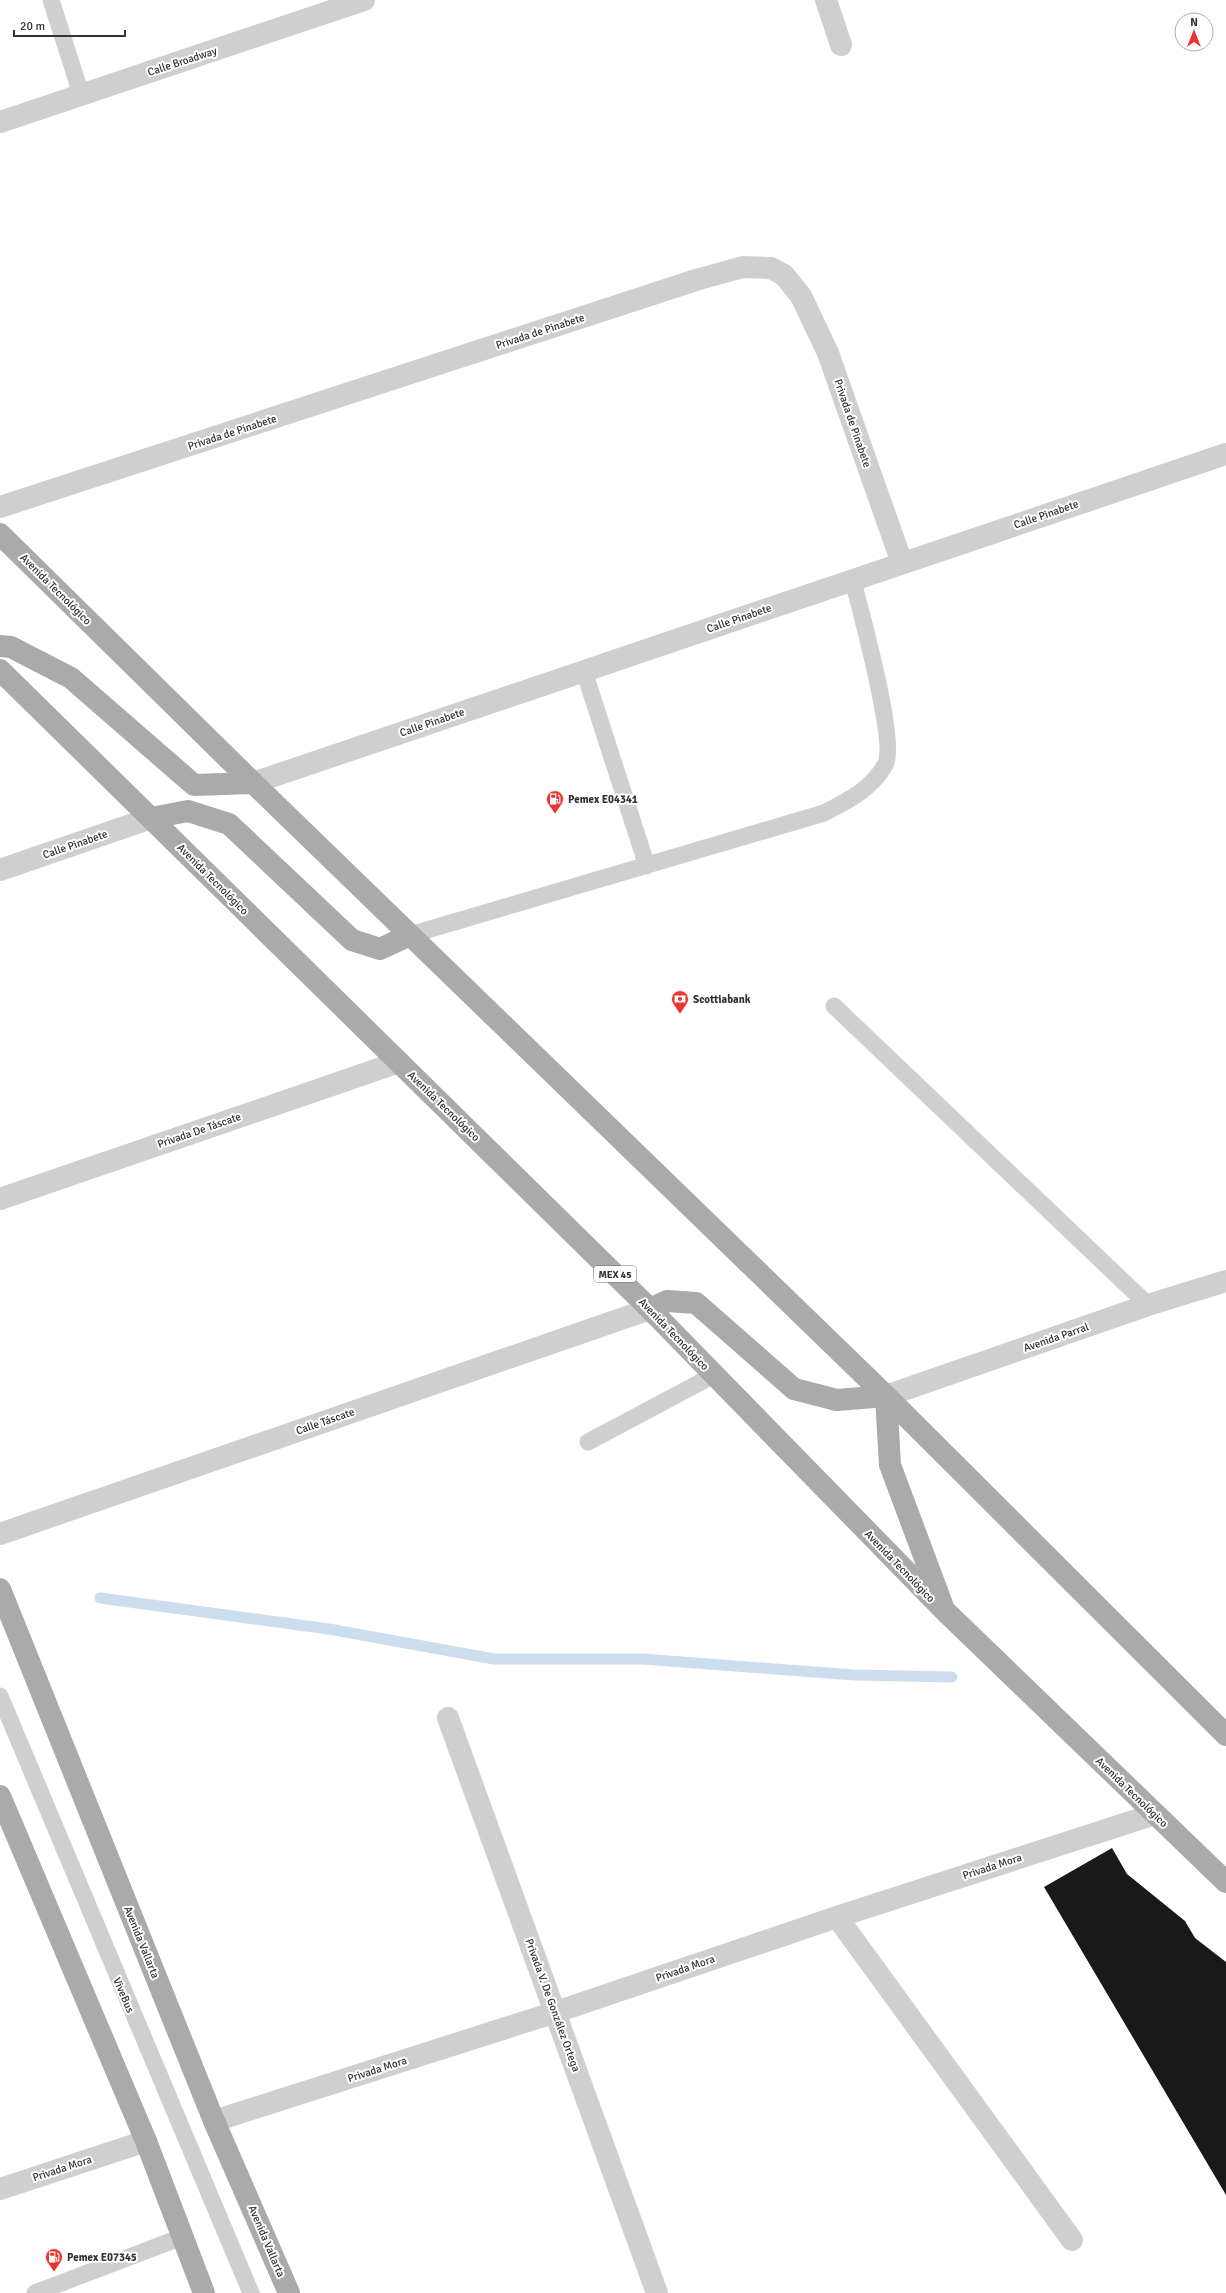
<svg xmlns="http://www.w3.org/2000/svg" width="1226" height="2293" viewBox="0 0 1226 2293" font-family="Signika,sans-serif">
	<rect width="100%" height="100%" fill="#fff"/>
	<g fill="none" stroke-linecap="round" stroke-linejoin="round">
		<path stroke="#ccdeee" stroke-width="11" d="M 100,1598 L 329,1629 L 494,1659 L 643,1659 L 854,1675 L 952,1677"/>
	</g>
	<path fill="#191919" d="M 1112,1848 L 1127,1874 L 1185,1921 L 1195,1938 L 1226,1962 L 1226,2195 L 1044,1887 Z"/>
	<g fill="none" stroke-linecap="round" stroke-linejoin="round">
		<path stroke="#cfcfcf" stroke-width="17" d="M 51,0 L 81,94
			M 584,671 L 647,866
			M 410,935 L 824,813 C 847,801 872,789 885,765 C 898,743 860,611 853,580
			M 834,1006 L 1148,1305
			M 588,1442 L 714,1375
			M 0,1696 L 251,2293
			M 35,2293 L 182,2237"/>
		<path stroke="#cfcfcf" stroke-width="22" d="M 826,0 L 841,45
			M 0,122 L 364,0
			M 0,507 L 696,280 L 743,267 L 771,268 L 784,275 L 801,296 L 828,353 L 902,563
			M 253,783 L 1226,454
			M 0,870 L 151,818
			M 0,1199 L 399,1062
			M 886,1396 L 1148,1305 L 1226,1281
			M 0,1534 L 650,1309
			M 448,1718 L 657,2293
			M 837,1917 L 1072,2240
			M 214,2121 L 556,2012 L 837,1917 L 1155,1814
			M 0,2189 L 146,2141"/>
		<path stroke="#aaa" stroke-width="22" d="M 0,534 L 245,775 L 886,1396 L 1226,1735
			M 0,646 L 11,647 L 71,678 L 194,785 L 253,783
			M 0,670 L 650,1309 L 945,1611 L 1226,1882
			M 151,818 L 188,811 L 229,824 L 352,940 L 380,949 L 410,935
			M 650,1309 L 667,1301 L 696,1303 L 794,1389 L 837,1400 L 886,1396 L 890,1465 L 942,1604
			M 0,1589 L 214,2121 L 289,2293
			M 0,1796 L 146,2141 L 204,2293"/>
	</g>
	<defs>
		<g id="fuel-pin" transform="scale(0.9)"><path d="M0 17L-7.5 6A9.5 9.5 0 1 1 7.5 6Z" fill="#ea3532" stroke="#fff"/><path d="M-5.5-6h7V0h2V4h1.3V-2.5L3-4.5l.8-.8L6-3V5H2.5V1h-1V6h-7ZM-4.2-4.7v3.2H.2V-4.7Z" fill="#fff"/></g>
		<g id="bank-pin" transform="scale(0.9)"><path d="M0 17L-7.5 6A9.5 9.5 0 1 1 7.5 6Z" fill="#ea3532" stroke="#fff"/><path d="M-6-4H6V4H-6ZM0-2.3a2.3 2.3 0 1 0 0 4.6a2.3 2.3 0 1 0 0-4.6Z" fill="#fff"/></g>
	</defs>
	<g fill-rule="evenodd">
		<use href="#fuel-pin" x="555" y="799"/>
		<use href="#bank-pin" x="680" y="999"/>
		<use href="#fuel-pin" x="54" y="2257"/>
	</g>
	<g text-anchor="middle" stroke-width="4" stroke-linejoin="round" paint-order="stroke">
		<rect fill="#fff" stroke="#707070" stroke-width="1" x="594" y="1266" width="42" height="16" rx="3"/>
		<g font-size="10" font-weight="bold" fill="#323232">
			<text x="615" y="1278">MEX 45</text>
		</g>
		<g font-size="11" fill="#323232" stroke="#fff">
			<text transform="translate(182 61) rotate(-18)" y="4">Calle Broadway</text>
			<text transform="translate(540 331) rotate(-18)" y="4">Privada de Pinabete</text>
			<text transform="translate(853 423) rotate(71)" y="4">Privada de Pinabete</text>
			<text transform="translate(232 432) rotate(-18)" y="4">Privada de Pinabete</text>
			<text transform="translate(1046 514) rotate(-19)" y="4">Calle Pinabete</text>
			<text transform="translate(56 589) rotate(45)" y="4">Avenida Tecnológico</text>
			<text transform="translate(739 618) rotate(-19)" y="4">Calle Pinabete</text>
			<text transform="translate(432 722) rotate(-19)" y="4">Calle Pinabete</text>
			<text transform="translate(75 844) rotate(-19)" y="4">Calle Pinabete</text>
			<text transform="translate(213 879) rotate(45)" y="4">Avenida Tecnológico</text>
			<text transform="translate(444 1106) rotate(44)" y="4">Avenida Tecnológico</text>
			<text transform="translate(199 1130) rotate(-19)" y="4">Privada De Táscate</text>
			<text transform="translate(674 1334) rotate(46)" y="4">Avenida Tecnológico</text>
			<text transform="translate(1056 1337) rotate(-19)" y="4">Avenida Parral</text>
			<text transform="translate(325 1421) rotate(-19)" y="4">Calle Táscate</text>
			<text transform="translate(900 1566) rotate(46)" y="4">Avenida Tecnológico</text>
			<text transform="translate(1132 1792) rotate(44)" y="4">Avenida Tecnológico</text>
			<text transform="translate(992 1866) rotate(-18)" y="4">Privada Mora</text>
			<text transform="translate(142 1942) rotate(68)" y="4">Avenida Vallarta</text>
			<text transform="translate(685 1968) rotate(-19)" y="4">Privada Mora</text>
			<text transform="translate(124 1995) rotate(67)" y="4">ViveBus</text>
			<text transform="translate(553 2005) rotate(70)" y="4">Privada V. De González Ortega</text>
			<text transform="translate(377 2069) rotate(-18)" y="4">Privada Mora</text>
			<text transform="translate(62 2168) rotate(-18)" y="4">Privada Mora</text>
			<text transform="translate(267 2241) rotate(67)" y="4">Avenida Vallarta</text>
		</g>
		<g font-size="11" font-weight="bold" fill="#323232" stroke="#fff" text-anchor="start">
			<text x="568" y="803">Pemex E04341</text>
			<text x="693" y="1003">Scottiabank</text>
			<text x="67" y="2261">Pemex E07345</text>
		</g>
	</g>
	<g transform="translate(1194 32)"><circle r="19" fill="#ffffff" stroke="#adadad"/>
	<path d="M0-3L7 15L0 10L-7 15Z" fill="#ea3532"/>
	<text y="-6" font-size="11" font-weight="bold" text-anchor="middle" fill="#323232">N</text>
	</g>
	<path d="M14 30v6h111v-6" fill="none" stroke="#323232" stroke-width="2"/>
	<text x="20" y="30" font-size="12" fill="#323232" stroke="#ffffff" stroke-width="3" paint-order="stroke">20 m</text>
</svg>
